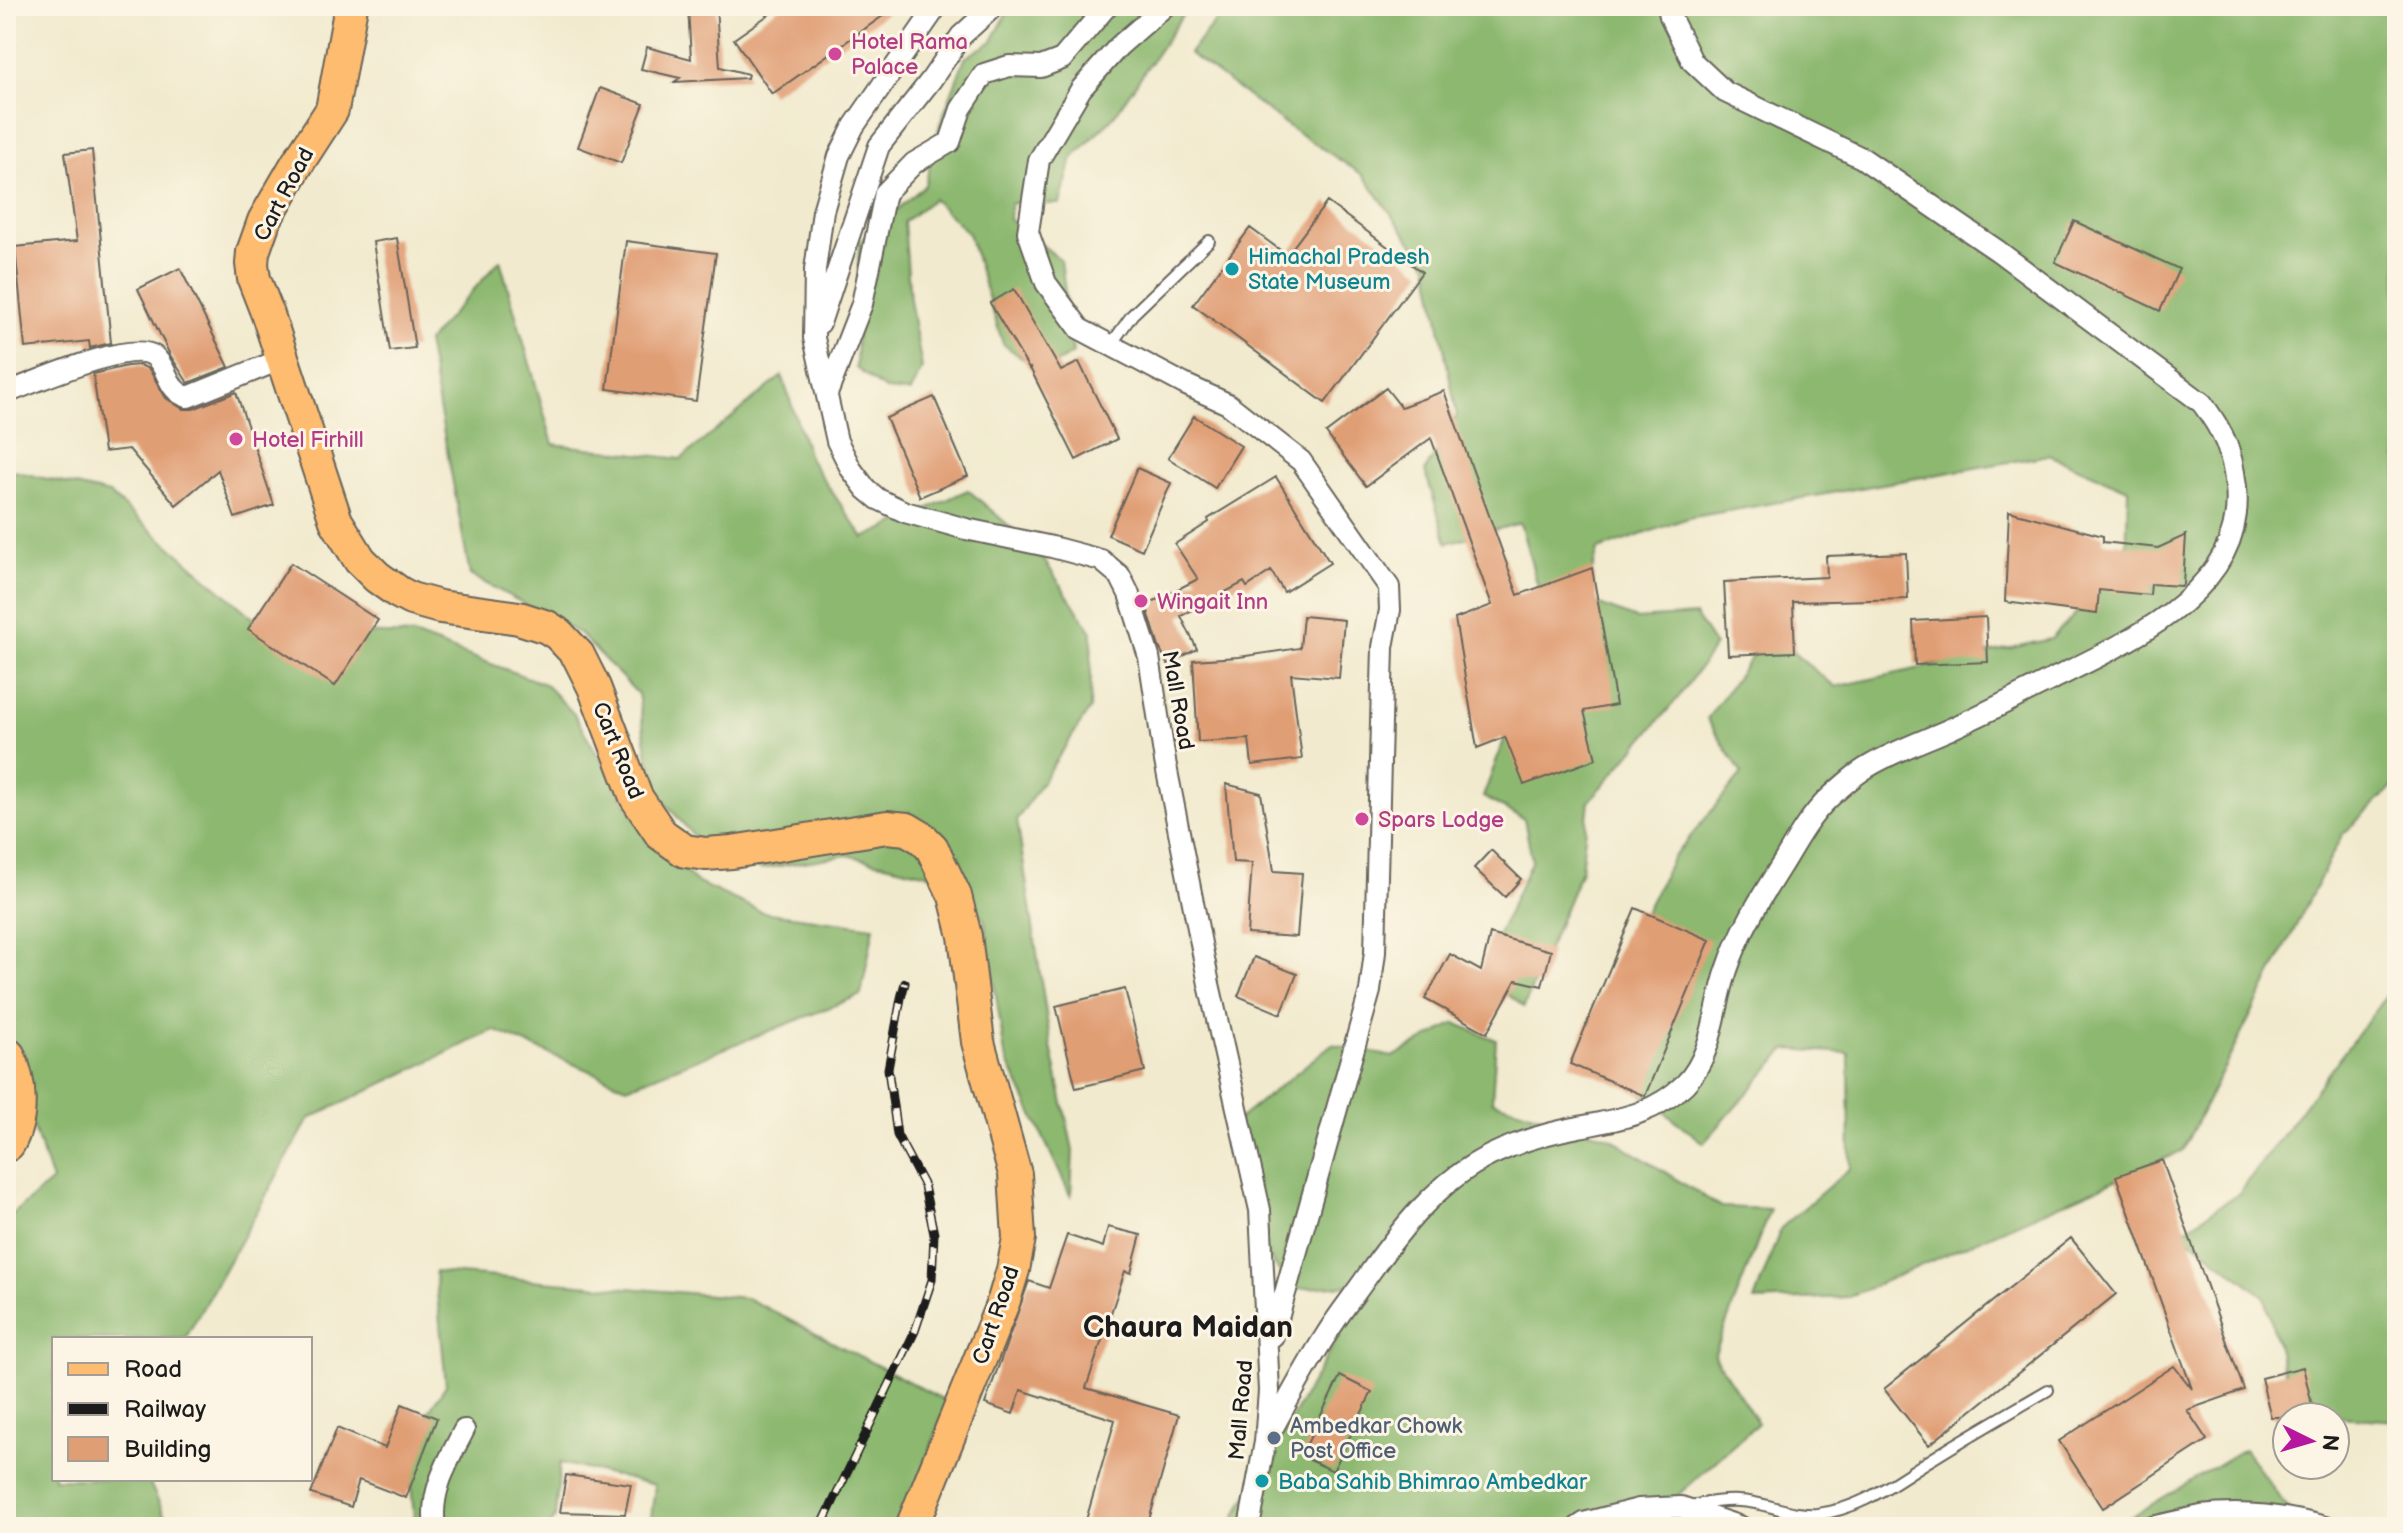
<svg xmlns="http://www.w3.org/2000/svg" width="2403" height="1533" viewBox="0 0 2403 1533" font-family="'Balsamiq Sans',sans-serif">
	<rect width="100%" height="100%" fill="#fcf5e5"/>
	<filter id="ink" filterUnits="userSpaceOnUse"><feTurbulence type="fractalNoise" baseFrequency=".0125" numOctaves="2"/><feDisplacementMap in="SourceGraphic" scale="16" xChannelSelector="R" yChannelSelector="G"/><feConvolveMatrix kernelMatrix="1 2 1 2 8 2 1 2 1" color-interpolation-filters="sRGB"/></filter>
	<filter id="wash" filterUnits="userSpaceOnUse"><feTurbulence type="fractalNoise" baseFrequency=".006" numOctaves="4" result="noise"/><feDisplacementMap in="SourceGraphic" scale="32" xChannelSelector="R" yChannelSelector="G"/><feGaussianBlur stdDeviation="1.8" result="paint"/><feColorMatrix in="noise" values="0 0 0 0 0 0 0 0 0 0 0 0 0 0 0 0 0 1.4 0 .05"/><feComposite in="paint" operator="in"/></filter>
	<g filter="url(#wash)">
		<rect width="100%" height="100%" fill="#f1eace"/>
		<path fill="#8cb870" stroke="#546a46" stroke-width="2" d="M 1011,6 L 1189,6 L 1114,116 L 1072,159 L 1060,204 L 1011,203 L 1009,219 L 1061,260 L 1073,353 L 1041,372 L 1003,344 L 968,233 L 933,199 L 904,222 L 910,300 L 922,368 L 910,392 L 885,390 L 856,368 L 859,243 L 925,185 L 940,123 L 965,58 L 992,41 Z
			M 1228,6 L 2397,6 L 2397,783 L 2342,835 L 2182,1151 L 1849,1297 L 1754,1301 L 1781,1228 L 1850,1168 L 1849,1053 L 1786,1049 L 1704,1143 L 1613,1072 L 1621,959 L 1672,859 L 1742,774 L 1707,719 L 1769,633 L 1835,687 L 2051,639 L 2126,562 L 2128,489 L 2049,455 L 1688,518 L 1598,550 L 1584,599 L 1636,619 L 1695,615 L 1715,646 L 1678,698 L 1589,802 L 1581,870 L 1524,1007 L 1480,974 L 1532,860 L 1524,819 L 1483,797 L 1507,732 L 1554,644 L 1520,523 L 1447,543 L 1425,471 L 1457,416 L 1428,265 L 1363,175 L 1292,129 L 1189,53 Z
			M 500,260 L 553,444 L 681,459 L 782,376 L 810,460 L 864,538 L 968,490 L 1038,551 L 1092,632 L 1090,709 L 1017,820 L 1051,1047 L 1073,1150 L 1071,1197 L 1005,1055 L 985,922 L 957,881 L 847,855 L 761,869 L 705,849 L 653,789 L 638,694 L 579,633 L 470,575 L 427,342 Z
			M 6,469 L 109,494 L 267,630 L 413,635 L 545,684 L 574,714 L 637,822 L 696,882 L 762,912 L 874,927 L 861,995 L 627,1087 L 494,1030 L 309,1119 L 185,1339 L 54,1339 L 54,1479 L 148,1479 L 170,1527 L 6,1527 L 6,1220 L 52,1181 L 16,1077 L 6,1068 Z
			M 2391,989 L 2397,991 L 2397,1421 L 2295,1414 L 2265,1297 L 2181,1232 L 2239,1193 Z
			M 1455,1023 L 1496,1040 L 1492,1101 L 1609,1137 L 1721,1207 L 1770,1209 L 1714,1356 L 1758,1423 L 1656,1515 L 1687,1527 L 1234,1527 L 1235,1517 L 1368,1284 L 1291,1289 L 1255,1236 L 1234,1123 L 1332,1044 L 1393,1057 Z
			M 435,1272 L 747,1298 L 948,1402 L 901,1527 L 650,1527 L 655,1485 L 560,1463 L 555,1517 L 550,1527 L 415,1527 L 407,1444 L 446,1385 Z
			M 2244,1449 L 2302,1527 L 2114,1527 Z"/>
		<g id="blocks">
			<path fill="#e09e75" d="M 688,6 L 716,6 L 720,67 L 748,74 L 747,78 L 674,82 L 680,78 L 641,69 L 647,47 L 691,59 Z
				M 781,6 L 897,6 L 772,94 L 734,39 Z
				M 600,88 L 644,104 L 621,163 L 578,147 Z
				M 92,150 L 111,343 L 90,348 L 89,341 L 25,348 L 15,247 L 77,241 L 65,153 Z
				M 1327,202 L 1422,272 L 1325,403 L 1193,305 L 1250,228 L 1287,255 Z
				M 2074,221 L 2179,269 L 2160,311 L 2055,262 Z
				M 397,238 L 415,348 L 390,351 L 373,242 Z
				M 626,241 L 716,253 L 696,401 L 607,389 Z
				M 180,268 L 229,367 L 188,383 L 170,355 L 138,289 Z
				M 1014,289 L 1061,371 L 1079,362 L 1117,439 L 1076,460 L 1030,368 L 1029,369 L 990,303 Z
				M 140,365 L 149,369 L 166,398 L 183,409 L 193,409 L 236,392 L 274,505 L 235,518 L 218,470 L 176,505 L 129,449 L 104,452 L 93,374 L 127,366 Z
				M 1386,388 L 1401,407 L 1444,391 L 1518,595 L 1592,568 L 1616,705 L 1584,711 L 1596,759 L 1524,785 L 1505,737 L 1477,748 L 1455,619 L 1492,605 L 1431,438 L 1366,486 L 1326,433 Z
				M 934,397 L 968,476 L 920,497 L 886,418 Z
				M 1194,416 L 1241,446 L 1215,488 L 1168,458 Z
				M 1137,468 L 1171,483 L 1142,550 L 1108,535 Z
				M 1276,477 L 1330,563 L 1284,592 L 1271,571 L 1247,587 L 1244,582 L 1181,616 L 1197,649 L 1168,664 L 1159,647 L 1146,605 L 1198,579 L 1175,544 L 1209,522 L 1208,519 Z
				M 2009,511 L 2103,536 L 2103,542 L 2158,548 L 2186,535 L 2183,584 L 2181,586 L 2151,584 L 2150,595 L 2099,590 L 2097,614 L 2005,602 Z
				M 1906,553 L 1908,599 L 1793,602 L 1795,652 L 1728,655 L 1724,582 L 1827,577 L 1826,556 Z
				M 291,563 L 378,620 L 335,686 L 248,629 Z
				M 1303,616 L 1344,620 L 1339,678 L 1291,674 L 1302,759 L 1252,765 L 1249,739 L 1198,742 L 1193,660 L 1239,657 L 1300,648 Z
				M 1986,617 L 1988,662 L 1915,665 L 1913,621 Z
				M 1226,784 L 1261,793 L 1274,871 L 1302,873 L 1297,937 L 1247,934 L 1252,863 L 1233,862 Z
				M 1491,850 L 1521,879 L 1505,897 L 1474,868 Z
				M 1635,908 L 1710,940 L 1645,1096 L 1570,1064 Z
				M 1490,934 L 1551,951 L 1542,986 L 1516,980 L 1487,1033 L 1425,999 L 1450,954 L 1481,971 Z
				M 1254,957 L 1297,974 L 1281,1014 L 1238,996 Z
				M 1125,989 L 1145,1071 L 1076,1088 L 1056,1006 Z
				M 2162,1160 L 2244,1390 L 2187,1410 L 2207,1440 L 2103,1508 L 2059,1441 L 2174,1366 L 2192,1389 L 2116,1176 Z
				M 1108,1227 L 1141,1235 L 1131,1273 L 1125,1271 L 1086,1388 L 1179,1415 L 1147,1527 L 1084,1527 L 1115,1420 L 1021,1390 L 1013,1414 L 985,1404 L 1029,1281 L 1049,1288 L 1067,1235 L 1103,1247 Z
				M 2071,1238 L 2116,1294 L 1929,1445 L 1884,1389 Z
				M 2303,1367 L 2315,1417 L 2271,1417 L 2261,1378 Z
				M 1340,1376 L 1372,1392 L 1333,1471 L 1301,1456 Z
				M 402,1404 L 437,1418 L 406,1498 L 359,1480 L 351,1507 L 311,1494 L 337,1428 L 385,1448 Z
				M 566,1475 L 631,1484 L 625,1514 L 560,1512 Z"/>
		</g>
	</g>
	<g filter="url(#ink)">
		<use href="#blocks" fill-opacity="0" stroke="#67645a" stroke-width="2"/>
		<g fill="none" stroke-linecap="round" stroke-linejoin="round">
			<g stroke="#67645a" stroke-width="14">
				<path id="lane" d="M 1110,346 L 1132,315 L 1209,241
					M 1691,1506 C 1706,1503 1724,1500 1739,1501 C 1767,1502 1789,1516 1817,1514 C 1863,1509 1895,1481 1932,1459 C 1970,1435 2009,1413 2048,1390"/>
			</g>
			<g stroke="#67645a" stroke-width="24">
				<path id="street" d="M 937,6 L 854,126 L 839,156 L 823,211 L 815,270 L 814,338 L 837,441 L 851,469 L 866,489 L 878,499 L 905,512 L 966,529 L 1052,547 L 1101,560 L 1120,576 L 1129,594 L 1149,657 L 1165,761 L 1209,984 L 1260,1210 L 1269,1391 L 1265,1442 L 1249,1527
					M 1165,6 L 1119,46 L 1081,89 L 1039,160 L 1028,232 L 1046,283 L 1080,329 L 1184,384 L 1228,404 L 1301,461 L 1389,587 L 1390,610 L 1383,647 L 1375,952 L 1370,991 L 1273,1336
					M 820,323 L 879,146 L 931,80 L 961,36 L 994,6
					M 6,393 C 33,383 131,339 154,356 C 169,368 167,392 188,397 L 282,359
					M 827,394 L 862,304 L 885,193 L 914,163 L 950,142 L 961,109 L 984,74 L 1009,66 L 1041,67 L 1062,59 L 1107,6
					M 1265,1442 C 1285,1406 1304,1369 1326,1335 C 1338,1315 1353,1297 1366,1278 C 1400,1230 1437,1181 1491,1155 C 1518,1142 1551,1132 1579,1127 C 1619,1119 1653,1115 1685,1084 C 1714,1055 1714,1006 1727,970 C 1740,930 1762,896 1784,861 C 1797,839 1810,816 1829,798 C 1842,786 1855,774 1871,765 C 1895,751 1923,741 1948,730 C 1986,713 2022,694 2059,676 C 2134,639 2247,588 2236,487 C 2232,450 2224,433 2202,403 L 1998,251 L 1862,158 L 1725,92 L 1692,61 L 1670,16 L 1668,6
					M 435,1527 C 429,1491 449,1460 464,1430
					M 1578,1527 L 1584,1523 L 1639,1509 L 1681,1507 L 1741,1527
					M 2152,1527 C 2168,1524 2185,1519 2201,1516 C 2242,1511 2286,1516 2325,1527"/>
			</g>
			<g stroke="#67645a" stroke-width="36">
				<path id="primary" d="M 351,6 L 332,110 L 297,164 L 264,221 L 253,252 L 252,264 L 254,279 L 268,315 L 336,521 L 360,560 L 377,577 L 398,592 L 411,599 L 440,607 L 519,618 L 547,627 L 558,634 L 578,655 L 594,687 L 636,797 L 661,834 L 685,851 L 706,854 L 732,852 L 887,827 L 907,829 L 922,838 L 932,848 L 955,896 L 965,936 L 978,1042 L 1015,1174 L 1019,1238 L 1013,1270 L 1004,1300 L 912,1527"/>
			</g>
			<g stroke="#67645a" stroke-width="42">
				<path id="highway" d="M 6,1057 C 18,1083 20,1118 6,1142"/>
			</g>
			<use href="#lane" stroke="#fff" stroke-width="10"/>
			<use href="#street" stroke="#fff" stroke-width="20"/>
			<use href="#primary" stroke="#febc70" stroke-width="32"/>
			<use href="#highway" stroke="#febc70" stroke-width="38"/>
			<g stroke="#1c1c1c" stroke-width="9">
				<path id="rail" d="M 821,1527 L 915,1331 L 932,1280 L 934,1234 L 924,1186 L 897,1135 L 888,1069 L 901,998 L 905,983"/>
			</g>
			<use href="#rail" stroke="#fcf5e5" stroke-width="6" stroke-dasharray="18" stroke-linecap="butt"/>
		</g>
	</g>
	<g fill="#d1479c" stroke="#fcf5e5" stroke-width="3">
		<circle cx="835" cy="54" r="8"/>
		<circle cx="236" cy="439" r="8"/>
		<circle cx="1141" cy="601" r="8"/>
		<circle cx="1362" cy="819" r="8"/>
	</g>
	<g fill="#0f9aa8" stroke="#fcf5e5" stroke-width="3">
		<circle cx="1232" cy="269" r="8"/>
		<circle cx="1262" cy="1481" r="8"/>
	</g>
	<circle fill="#5c6f8a" stroke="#fcf5e5" stroke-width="3" cx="1274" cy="1438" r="8"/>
	<g text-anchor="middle" stroke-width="6" stroke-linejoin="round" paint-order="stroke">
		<g font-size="22" fill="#b23c85" stroke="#fcf5e5" text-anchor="start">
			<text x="851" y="49">Hotel Rama<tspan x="851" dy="25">Palace</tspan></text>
			<text x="252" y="447">Hotel Firhill</text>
			<text x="1157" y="609">Wingait Inn</text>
			<text x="1378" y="827">Spars Lodge</text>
		</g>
		<g font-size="22" fill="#1c1c1c" stroke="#fcf5e5">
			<text transform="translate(283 194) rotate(-62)" y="8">Cart Road</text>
			<text transform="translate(1179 700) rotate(80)" y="8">Mall Road</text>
			<text transform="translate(619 750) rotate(68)" y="8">Cart Road</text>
			<text transform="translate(995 1315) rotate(-71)" y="8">Cart Road</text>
			<text transform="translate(1240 1410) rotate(-85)" y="8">Mall Road</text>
		</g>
		<g font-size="22" fill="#0d838f" stroke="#fcf5e5" text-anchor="start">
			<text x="1248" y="264">Himachal Pradesh<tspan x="1248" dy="25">State Museum</tspan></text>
			<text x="1278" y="1489">Baba Sahib Bhimrao Ambedkar</text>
		</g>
		<g font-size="22" fill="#4e5e75" stroke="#fcf5e5" text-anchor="start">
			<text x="1290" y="1433">Ambedkar Chowk<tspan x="1290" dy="25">Post Office</tspan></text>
		</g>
		<g font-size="30" font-weight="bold" fill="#1c1c1c" stroke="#fcf5e5">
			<text x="1188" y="1337">Chaura Maidan</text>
		</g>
	</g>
	<rect width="2403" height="1533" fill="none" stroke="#fcf5e5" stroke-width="32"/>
	<rect x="52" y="1337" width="260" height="144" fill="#fcf5e5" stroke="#a29e95" stroke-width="2"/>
	<rect x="68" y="1363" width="40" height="12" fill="#febc70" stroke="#a29e95" stroke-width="2"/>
	<text x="124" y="1377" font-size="24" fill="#1c1c1c">Road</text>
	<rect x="68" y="1403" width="40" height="12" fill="#1c1c1c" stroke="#a29e95" stroke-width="2"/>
	<text x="124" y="1417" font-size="24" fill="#1c1c1c">Railway</text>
	<rect x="68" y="1437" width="40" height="24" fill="#e09e75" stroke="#a29e95" stroke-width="2"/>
	<text x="124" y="1457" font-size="24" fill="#1c1c1c">Building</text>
	<g transform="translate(2311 1441) rotate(95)"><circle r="38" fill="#fcf5e5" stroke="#a29e95" stroke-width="2"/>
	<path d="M0-6L14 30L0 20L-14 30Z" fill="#b5179e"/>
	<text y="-12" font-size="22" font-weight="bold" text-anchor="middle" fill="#1c1c1c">N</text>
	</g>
</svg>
